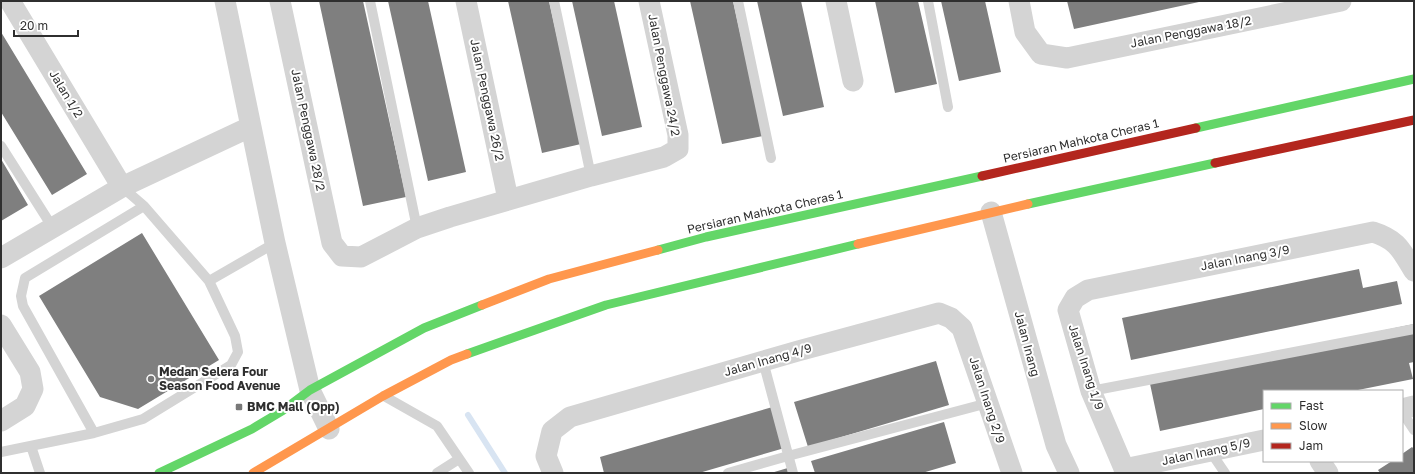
<svg xmlns="http://www.w3.org/2000/svg" width="1415" height="474" viewBox="0 0 1415 474" font-family="'Golos Text',sans-serif">
	<rect width="100%" height="100%" fill="#fff"/>
	<g fill="none" stroke-linecap="round" stroke-linejoin="round">
		<path stroke="#d8e4f2" stroke-width="6" d="M 468,415 L 505,473"/>
	</g>
	<path fill="#7f7f7f" d="M 319,1 L 363,1 L 406,197 L 363,206 Z
		M 388,1 L 428,1 L 466,172 L 428,181 Z
		M 508,1 L 549,1 L 581,144 L 542,153 Z
		M 572,1 L 614,1 L 642,127 L 602,136 Z
		M 690,1 L 733,1 L 763,136 L 722,144 Z
		M 757,1 L 801,1 L 824,107 L 783,116 Z
		M 875,1 L 918,1 L 937,84 L 895,93 Z
		M 941,1 L 985,1 L 1001,72 L 959,81 Z
		M 1067,1 L 1199,1 L 1199,2 L 1074,29 Z
		M 1,32 L 87,174 L 52,195 L 1,112 Z
		M 1,159 L 28,205 L 1,221 Z
		M 142,233 L 219,360 L 138,409 L 100,397 L 39,296 Z
		M 1359,269 L 1363,288 L 1397,281 L 1402,304 L 1131,360 L 1122,318 Z
		M 1414,324 L 1414,362 L 1409,363 L 1413,379 L 1353,391 L 1264,391 L 1264,409 L 1160,431 L 1149,379 Z
		M 936,361 L 949,405 L 808,447 L 794,402 Z
		M 776,406 L 788,447 L 699,473 L 604,473 L 600,457 Z
		M 944,422 L 956,463 L 922,473 L 815,473 L 811,461 Z
		M 1412,447 L 1414,449 L 1414,473 L 1380,473 L 1378,470 L 1392,461 L 1402,461 L 1402,454 Z
		M 791,467 L 792,473 L 771,473 Z"/>
	<g fill="none" stroke-linecap="round" stroke-linejoin="round">
		<path stroke="#d4d4d4" stroke-width="10" d="M 370,1 L 417,228
			M 554,1 L 591,176
			M 738,1 L 771,158
			M 928,1 L 948,107
			M 1,146 L 53,228
			M 122,187 L 144,206 L 209,281
			M 763,361 L 793,473
			M 1091,391 L 1414,329
			M 384,396 L 437,426 L 469,473
			M 1402,412 L 1414,430
			M 94,433 L 23,306 L 21,296 L 25,278 L 144,206
			M 31,446 L 40,473
			M 1210,451 L 1225,473
			M 1,452 L 94,433 L 143,419 L 231,365 L 238,352 L 235,336 L 209,281 L 275,243
			M 437,473 L 459,459
			M 728,473 L 788,456 L 988,403"/>
		<path stroke="#d4d4d4" stroke-width="21" d="M 10,1 L 122,187
			M 225,1 L 275,243 L 310,390 L 329,429
			M 280,1 L 332,243 L 342,256 L 361,257 L 417,228 L 450,217 L 591,176 L 664,157 L 678,149 L 678,135 L 649,1
			M 466,1 L 508,199
			M 836,1 L 853,81
			M 1019,1 L 1025,32 L 1041,54 L 1067,58 L 1341,1
			M 991,212 L 1056,445 L 1069,473
			M 1,258 L 122,187 L 250,127
			M 1,325 L 30,372 L 33,389 L 25,406 L 1,421
			M 1402,409 L 1414,406
			M 1320,461 L 1328,473
			M 1124,469 L 1264,440
			M 553,473 L 546,456 L 552,431 L 570,417 L 798,351 L 939,313 L 951,318 L 962,328 L 1012,473
			M 1126,473 L 1091,391 L 1068,310 L 1075,298 L 1088,290 L 1373,232 C 1398,240 1401,250 1414,271"/>
		<path stroke="#63d668" stroke-width="9" d="M 1196,128 L 1414,79
			M 1028,204 L 1215,163
			M 658,250 L 706,237 L 982,176
			M 467,354 L 606,305 L 858,244
			M 159,473 L 252,429 L 282,411 L 310,390 L 424,328 L 482,305"/>
		<path stroke="#ff974d" stroke-width="9" d="M 858,244 L 1028,204
			M 482,305 L 549,279 L 658,250
			M 253,473 L 383,396 L 451,360 L 467,354"/>
		<path stroke="#b3261e" stroke-width="9" d="M 1215,163 L 1414,120
			M 982,176 L 1196,128"/>
	</g>
	<g fill="#787878" stroke="#fff" stroke-width="1.5">
		<circle cx="151" cy="379" r="4"/>
		<rect x="235" y="403" width="8" height="8" rx="2"/>
	</g>
	<g text-anchor="middle" stroke-width="4" stroke-linejoin="round" paint-order="stroke">
		<g font-size="12" fill="#2f2f2f" stroke="#fff">
			<text transform="translate(1191 32) rotate(-11)" y="4">Jalan Penggawa 18/2</text>
			<text transform="translate(664 75) rotate(79)" y="4">Jalan Penggawa 24/2</text>
			<text transform="translate(66 94) rotate(59)" y="4">Jalan 1/2</text>
			<text transform="translate(487 100) rotate(78)" y="4">Jalan Penggawa 26/2</text>
			<text transform="translate(308 130) rotate(78)" y="4">Jalan Penggawa 28/2</text>
			<text transform="translate(1081 141) rotate(-13)" y="4">Persiaran Mahkota Cheras 1</text>
			<text transform="translate(765 212) rotate(-13)" y="4">Persiaran Mahkota Cheras 1</text>
			<text transform="translate(1245 258) rotate(-11)" y="4">Jalan Inang 3/9</text>
			<text transform="translate(1027 344) rotate(75)" y="4">Jalan Inang</text>
			<text transform="translate(768 360) rotate(-16)" y="4">Jalan Inang 4/9</text>
			<text transform="translate(1086 367) rotate(72)" y="4">Jalan Inang 1/9</text>
			<text transform="translate(987 400) rotate(72)" y="4">Jalan Inang 2/9</text>
			<text transform="translate(1206 452) rotate(-12)" y="4">Jalan Inang 5/9</text>
		</g>
		<g font-size="12" font-weight="bold" fill="#2f2f2f" stroke="#fff" text-anchor="start">
			<text x="159" y="376">Medan Selera Four<tspan x="159" dy="14">Season Food Avenue</tspan></text>
			<text x="247" y="411">BMC Mall (Opp)</text>
		</g>
	</g>
	<rect width="1415" height="474" fill="none" stroke="#2f2f2f" stroke-width="4"/>
	<rect x="1263" y="390" width="140" height="72" fill="#ffffff" stroke="#acacac"/>
	<rect x="1271" y="403" width="20" height="6" fill="#63d668" stroke="#acacac"/>
	<text x="1299" y="410" font-size="12" fill="#2f2f2f">Fast</text>
	<rect x="1271" y="423" width="20" height="6" fill="#ff974d" stroke="#acacac"/>
	<text x="1299" y="430" font-size="12" fill="#2f2f2f">Slow</text>
	<rect x="1271" y="443" width="20" height="6" fill="#b3261e" stroke="#acacac"/>
	<text x="1299" y="450" font-size="12" fill="#2f2f2f">Jam</text>
	<path d="M14 30v6h64v-6" fill="none" stroke="#2f2f2f" stroke-width="2"/>
	<text x="20" y="30" font-size="12" fill="#2f2f2f" stroke="#ffffff" stroke-width="3" paint-order="stroke">20 m</text>
</svg>
